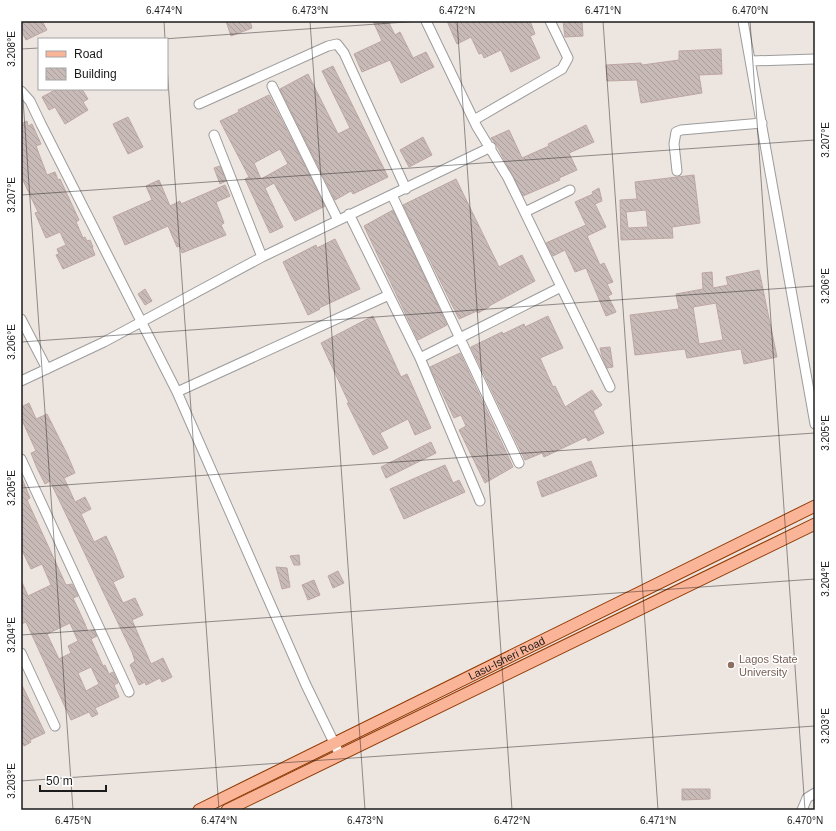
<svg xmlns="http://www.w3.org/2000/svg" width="836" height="831" viewBox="0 0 836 831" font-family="Arial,sans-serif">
	<defs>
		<pattern id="building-back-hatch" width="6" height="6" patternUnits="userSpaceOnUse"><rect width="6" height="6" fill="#c8bab7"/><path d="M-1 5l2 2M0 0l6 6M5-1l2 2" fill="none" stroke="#ab9f9d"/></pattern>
	</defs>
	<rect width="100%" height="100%" fill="#ede5e0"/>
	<path fill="url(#building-back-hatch)" stroke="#bea7a3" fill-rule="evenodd" d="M 21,21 L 42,21 L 47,30 L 26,40 L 21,30 Z
		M 226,21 L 250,21 L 252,28 L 231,36 Z
		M 373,21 L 388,21 L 395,35 L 400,32 L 413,58 L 426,52 L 434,67 L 401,83 L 390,60 L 362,72 L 354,54 L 382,41 Z
		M 447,21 L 530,21 L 535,34 L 530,36 L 540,58 L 511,72 L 501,50 L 484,58 L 482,53 L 479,54 L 471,37 L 457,44 Z
		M 563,21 L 582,21 L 583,36 L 565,37 Z
		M 721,49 L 722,74 L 699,75 L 702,93 L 641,103 L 637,80 L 607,81 L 606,65 L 641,63 L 642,65 L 679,60 L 679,51 Z
		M 333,66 L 388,177 L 353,194 L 351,191 L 335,200 L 280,89 L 308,74 L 338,134 L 350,128 L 322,71 Z
		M 57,89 L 82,89 L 88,99 L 83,102 L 88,110 L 65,124 L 55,107 L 49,110 L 42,97 Z
		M 269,95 L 325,206 L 295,221 L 274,183 L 265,188 L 283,227 L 270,233 L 245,179 L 249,177 L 220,121 L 239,112 L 238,110 ZM 280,149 L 288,164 L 261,179 L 254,163 Z
		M 128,117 L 143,147 L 128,154 L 113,124 Z
		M 27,121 L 28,126 L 32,124 L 41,144 L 36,146 L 47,175 L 55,172 L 58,180 L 60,179 L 79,220 L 76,222 L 83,238 L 85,237 L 87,241 L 90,240 L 93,247 L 92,247 L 95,255 L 63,269 L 56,255 L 59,254 L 57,249 L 66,245 L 60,232 L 46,238 L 35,213 L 38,212 L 21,176 L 21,124 Z
		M 586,125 L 594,142 L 569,153 L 577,170 L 559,178 L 560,180 L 523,196 L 496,144 L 491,138 L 509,130 L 522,158 L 549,146 L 548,144 Z
		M 423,137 L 432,155 L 409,167 L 400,150 Z
		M 220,166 L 226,181 L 220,184 L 214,168 Z
		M 694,175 L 700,223 L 672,227 L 673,238 L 621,240 L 620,200 L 637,199 L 635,182 ZM 646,210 L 648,227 L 628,228 L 626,212 Z
		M 456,179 L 499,267 L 522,255 L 535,281 L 489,306 L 489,307 L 478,313 L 477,311 L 459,319 L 403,205 Z
		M 159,180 L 170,206 L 180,201 L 181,204 L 225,185 L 230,196 L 216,202 L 224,223 L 221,225 L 226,235 L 182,253 L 180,246 L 177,247 L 168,226 L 125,245 L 113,217 L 152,200 L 146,186 Z
		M 599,188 L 602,201 L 595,204 L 606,227 L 587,236 L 600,265 L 604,263 L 613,282 L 607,284 L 612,294 L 608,296 L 616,312 L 606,316 L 586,268 L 575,272 L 565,250 L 553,256 L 546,243 L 586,225 L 575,202 L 593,194 L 592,192 Z
		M 393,210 L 447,325 L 418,340 L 364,226 Z
		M 335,239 L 360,289 L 319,308 L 320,309 L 308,315 L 283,262 L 316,245 L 317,248 Z
		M 759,270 L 777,357 L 744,364 L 741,349 L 687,358 L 685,349 L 635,355 L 630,315 L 679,309 L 676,294 L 703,289 L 702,273 L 712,272 L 713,288 L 728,285 L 726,277 ZM 716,303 L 723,340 L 699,344 L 693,307 Z
		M 145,289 L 152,301 L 145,305 L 138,294 Z
		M 373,316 L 401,377 L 407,374 L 431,428 L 415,435 L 408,419 L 380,433 L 388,448 L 373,455 L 347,403 L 349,403 L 321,343 Z
		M 548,316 L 563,348 L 540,358 L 553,387 L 555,386 L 565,407 L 592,390 L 602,405 L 593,411 L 604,433 L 588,441 L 586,437 L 544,457 L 542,453 L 525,460 L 471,347 L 502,332 L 503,334 L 524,324 L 525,327 Z
		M 610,347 L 613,367 L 607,368 L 602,356 L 600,348 Z
		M 460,353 L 513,467 L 485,483 L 459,430 L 466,426 L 461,415 L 454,418 L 430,367 Z
		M 29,403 L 36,419 L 47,414 L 67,454 L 75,473 L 64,478 L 75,502 L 85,497 L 91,509 L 81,514 L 94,542 L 106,536 L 115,555 L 124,577 L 113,582 L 123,603 L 135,598 L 143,615 L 132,620 L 151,664 L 163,658 L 172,677 L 162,682 L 160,678 L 146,685 L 145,682 L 139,685 L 130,665 L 135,661 L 132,652 L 50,481 L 45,484 L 37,468 L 31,453 L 36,451 L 21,418 L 21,407 Z
		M 431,442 L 436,453 L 386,478 L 381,467 Z
		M 591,461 L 597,476 L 542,497 L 537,482 Z
		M 445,465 L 453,483 L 459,480 L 465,492 L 404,519 L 390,489 Z
		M 21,476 L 30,498 L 27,500 L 66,585 L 72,584 L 78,596 L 73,598 L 85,624 L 88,632 L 94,630 L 97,636 L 91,639 L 103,666 L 105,665 L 109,674 L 113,672 L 118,683 L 114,685 L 119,697 L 95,708 L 98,714 L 92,717 L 89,712 L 71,720 L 26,622 L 21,624 L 21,580 L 28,596 L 51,585 L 42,564 L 31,569 L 21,548 ZM 70,623 L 78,641 L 68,646 L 71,653 L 59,659 L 47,634 ZM 91,667 L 99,684 L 86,691 L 78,673 Z
		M 299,555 L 300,565 L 294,565 L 290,556 Z
		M 276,567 L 287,568 L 290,587 L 282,589 Z
		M 338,571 L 344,583 L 333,588 L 328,576 Z
		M 314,580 L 320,595 L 308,600 L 302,585 Z
		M 21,683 L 45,733 L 30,740 L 31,742 L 24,746 L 21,740 Z
		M 682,789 L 710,789 L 710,799 L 682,800 Z"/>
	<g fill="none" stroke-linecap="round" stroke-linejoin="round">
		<g stroke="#9c9c9c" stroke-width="11">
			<path id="minor" d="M 426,21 L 477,127 L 508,178 L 610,387
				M 743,21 L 815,424
				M 751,61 L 815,59
				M 272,86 L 338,220
				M 21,91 L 30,101 L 41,124 L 177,392 L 306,685 L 340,755
				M 199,104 L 328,46 L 337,44 L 344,53 L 406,189
				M 474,120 L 562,69 L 568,58 L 550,21
				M 214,135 L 262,257
				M 677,171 L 674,144 L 676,132 L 681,130 L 762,123
				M 392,195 L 519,463
				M 525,212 L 570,190
				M 349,214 L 420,358 L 480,501
				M 21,319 L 47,369
				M 420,358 L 561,287
				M 21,381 L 104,342 L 262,257 L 491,147
				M 177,392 L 389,295
				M 21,459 L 129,692
				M 21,653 L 55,726
				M 802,810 L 807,798 L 815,793"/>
		</g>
		<g stroke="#903902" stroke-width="13">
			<g id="major">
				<path id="s1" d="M 199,810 L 815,506"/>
				<path d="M 227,810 L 815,524"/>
			</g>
		</g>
		<use href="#minor" stroke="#fff" stroke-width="9"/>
		<use href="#major" stroke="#fab498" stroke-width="11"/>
	</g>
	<path fill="none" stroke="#1b1b1b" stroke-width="1" stroke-opacity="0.45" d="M 164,21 L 165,39M 310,21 L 365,810M 457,21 L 512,810M 603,21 L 658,810M 750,21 L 805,810M 163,39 L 420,21M 21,49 L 39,48M 167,66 L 219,810M 21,71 L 73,810M 21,195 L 815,140M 21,342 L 815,286M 21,488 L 815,433M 21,635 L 815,579M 21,781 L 815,726"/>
	<circle fill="#8d6e63" stroke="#fff" stroke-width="1.5" cx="731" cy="665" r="4"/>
	<g text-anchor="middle" stroke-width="3" stroke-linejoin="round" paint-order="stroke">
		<g font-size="11" fill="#1b1b1b" stroke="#fff">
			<text dy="4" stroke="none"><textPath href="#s1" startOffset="343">Lasu-Isheri Road</textPath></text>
		</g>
		<g font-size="11" fill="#785e54" stroke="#fff" text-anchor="start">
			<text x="739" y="663">Lagos State<tspan x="739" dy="13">University</tspan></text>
		</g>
	</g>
	<rect width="836" height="831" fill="none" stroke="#ffffff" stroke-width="44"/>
	<rect x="38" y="38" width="130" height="52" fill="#ffffff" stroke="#a4a4a4"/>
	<rect x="46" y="51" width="20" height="6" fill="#fab498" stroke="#a4a4a4"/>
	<text x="74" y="58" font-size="12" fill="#1b1b1b">Road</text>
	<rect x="46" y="68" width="20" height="12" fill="url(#building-back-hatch)" stroke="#a4a4a4"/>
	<text x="74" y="78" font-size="12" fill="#1b1b1b">Building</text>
	<path d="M40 785v6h66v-6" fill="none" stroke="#1b1b1b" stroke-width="2"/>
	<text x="46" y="785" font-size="12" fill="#1b1b1b" stroke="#ffffff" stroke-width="3" paint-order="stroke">50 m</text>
	<rect x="22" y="22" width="792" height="787" fill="none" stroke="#1b1b1b" stroke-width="1.5"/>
	<g font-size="10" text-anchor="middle" fill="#1b1b1b">
		<text x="164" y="14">6.474°N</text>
		<text x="310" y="14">6.473°N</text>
		<text x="457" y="14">6.472°N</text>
		<text x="603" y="14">6.471°N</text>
		<text x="750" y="14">6.470°N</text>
		<text transform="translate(11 49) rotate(-90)" y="4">3.208°E</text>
		<text transform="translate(825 140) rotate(-90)" y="4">3.207°E</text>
		<text transform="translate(11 195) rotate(-90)" y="4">3.207°E</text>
		<text transform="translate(825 286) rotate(-90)" y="4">3.206°E</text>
		<text transform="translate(11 342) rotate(-90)" y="4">3.206°E</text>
		<text transform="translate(825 433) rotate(-90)" y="4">3.205°E</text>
		<text transform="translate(11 488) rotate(-90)" y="4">3.205°E</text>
		<text transform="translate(825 579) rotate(-90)" y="4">3.204°E</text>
		<text transform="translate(11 635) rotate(-90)" y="4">3.204°E</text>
		<text transform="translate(825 726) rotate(-90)" y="4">3.203°E</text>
		<text transform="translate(11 781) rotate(-90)" y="4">3.203°E</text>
		<text x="73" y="824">6.475°N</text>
		<text x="219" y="824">6.474°N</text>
		<text x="365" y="824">6.473°N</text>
		<text x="512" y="824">6.472°N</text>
		<text x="658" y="824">6.471°N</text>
		<text x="805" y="824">6.470°N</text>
	</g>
</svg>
